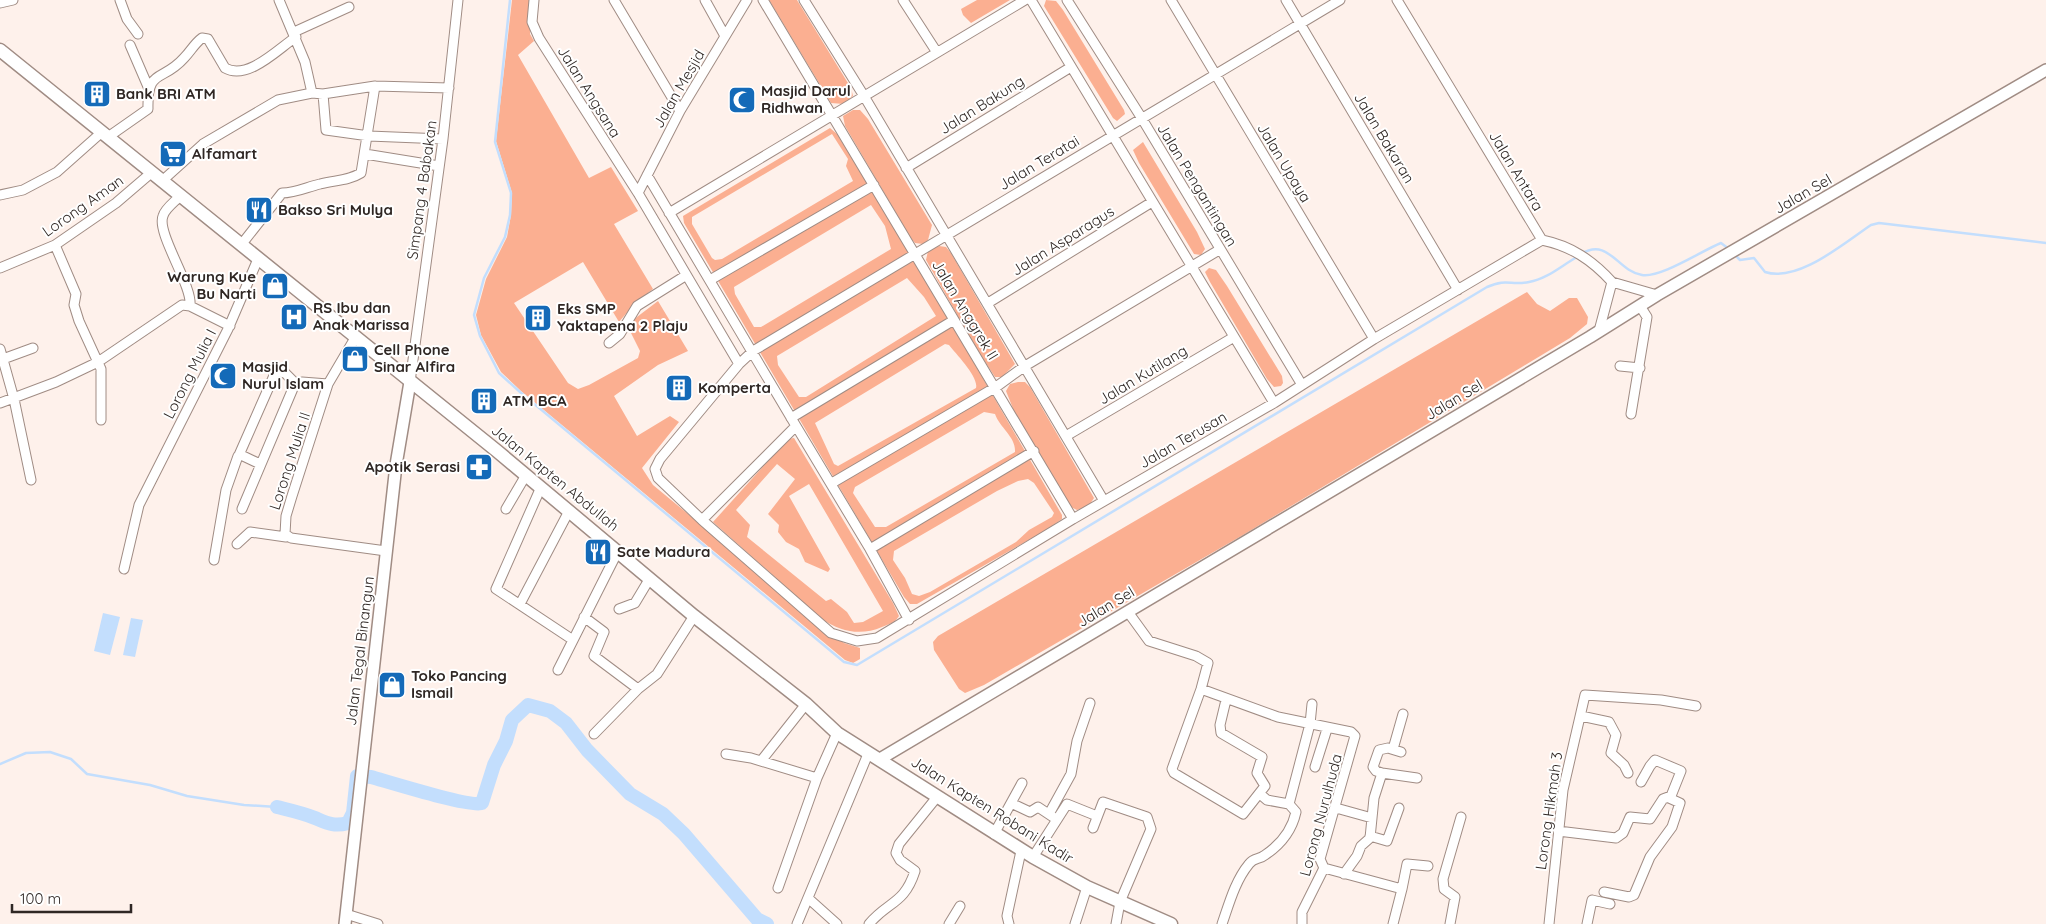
<svg xmlns="http://www.w3.org/2000/svg" width="2046" height="924" viewBox="0 0 2046 924" font-family="Quicksand,sans-serif">
	<rect width="100%" height="100%" fill="#fef1eb"/>
	<path fill="#fbaf91" fill-rule="evenodd" d="M 512,0 L 531,0 L 530,34 L 534,41 L 518,55 L 589,178 L 611,167 L 638,211 L 614,224 L 653,289 L 635,303 L 619,322 L 583,262 L 514,303 L 568,383 L 578,389 L 589,385 L 638,358 L 640,351 L 630,331 L 633,320 L 658,301 L 688,351 L 658,365 L 614,396 L 637,436 L 670,416 L 679,422 L 642,468 L 653,485 L 844,643 L 860,648 L 860,659 L 853,663 L 845,660 L 521,391 L 501,372 L 481,335 L 476,315 L 486,279 L 507,237 L 511,215 L 512,193 L 496,141 Z
		M 769,0 L 797,0 L 851,88 L 853,96 L 844,104 L 831,103 Z
		M 977,0 L 1010,0 L 971,23 L 963,15 L 961,9 Z
		M 1046,0 L 1056,1 L 1063,10 L 1124,110 L 1125,114 L 1117,121 L 1113,118 L 1044,6 Z
		M 853,110 L 860,110 L 868,119 L 932,225 L 928,240 L 923,244 L 915,243 L 910,237 L 845,126 L 843,116 Z
		M 830,128 L 837,134 L 907,247 L 1062,515 L 1062,519 L 1046,530 L 917,604 L 910,604 L 904,597 L 684,223 L 683,216 ZM 832,134 L 848,159 L 846,166 L 853,181 L 722,259 L 715,260 L 712,258 L 692,224 L 692,217 ZM 871,205 L 885,226 L 891,249 L 761,327 L 754,327 L 735,294 L 734,287 ZM 907,278 L 924,297 L 936,316 L 806,397 L 799,397 L 778,365 L 777,356 ZM 945,344 L 949,345 C 956,354 979,377 976,388 L 838,466 L 834,464 L 815,423 ZM 984,412 L 995,414 C 1000,428 1016,437 1015,452 L 886,527 L 875,527 L 853,493 L 855,487 ZM 1028,479 L 1034,483 L 1054,513 L 1052,517 L 1029,530 L 1016,542 L 930,592 L 919,596 L 912,594 L 905,578 L 893,560 L 894,551 L 997,491 L 1018,481 Z
		M 1143,142 L 1197,232 L 1205,249 L 1201,255 L 1194,254 L 1139,163 L 1133,150 Z
		M 939,246 L 946,247 L 951,253 L 1015,364 L 1002,377 L 995,377 L 976,348 L 926,260 L 928,251 Z
		M 1209,268 L 1216,270 L 1227,286 L 1282,376 L 1283,383 L 1281,386 L 1274,387 L 1267,379 L 1210,282 L 1205,272 Z
		M 1527,292 L 1537,304 L 1550,311 L 1569,298 L 1577,298 L 1588,317 L 1587,324 L 1570,338 L 1243,535 L 984,685 L 965,693 L 959,689 L 934,650 L 933,642 L 938,636 Z
		M 1018,382 L 1025,382 L 1030,387 L 1094,498 L 1088,507 L 1077,510 L 1071,507 L 1014,411 L 1006,391 L 1010,384 Z
		M 794,438 L 893,603 L 899,616 C 895,623 889,624 882,627 C 861,636 841,632 822,619 L 713,522 L 788,439 ZM 777,464 L 795,479 L 768,514 L 779,525 L 778,532 L 786,542 L 799,549 L 805,562 L 828,572 L 830,569 L 789,496 L 809,484 L 883,611 L 863,622 L 854,623 L 847,612 L 831,599 L 826,601 L 747,537 L 750,525 L 736,510 Z"/>
	<path fill="#c3defd" d="M 103,613 L 120,617 L 110,655 L 94,651 Z
		M 131,618 L 143,620 L 135,657 L 123,655 Z"/>
	<g fill="none" stroke-linecap="round" stroke-linejoin="round">
		<path stroke="#c3defd" stroke-width="2.5" d="M 510,0 L 495,142 L 511,193 L 510,215 L 505,237 L 484,278 L 474,315 L 480,336 L 499,373 L 520,392 L 844,662 L 857,665 L 1487,287 C 1508,278 1510,286 1529,282 C 1547,279 1561,266 1577,257
			M 1581,254 C 1609,237 1617,271 1642,275 C 1661,278 1701,251 1721,243 L 1729,249
			M 1735,255 L 1740,260 L 1754,258 L 1765,272 C 1798,283 1844,243 1871,225 L 1879,223 L 2046,243
			M 0,764 L 26,753 L 50,752 L 71,759 L 87,774 L 150,785 L 187,796 L 244,805 L 277,807"/>
		<path stroke="#c3defd" stroke-width="14" d="M 277,807 C 289,810 303,813 315,818 C 327,823 334,827 348,823 L 353,813 L 357,776 L 371,777 C 389,782 472,808 482,803 L 494,765 L 506,741 L 512,720 L 528,705 L 550,711 L 566,723 L 587,750 L 630,794 L 663,814 L 684,834 L 757,919 L 767,924"/>
		<g stroke="#a08c84" stroke-width="11">
			<path id="minor" d="M 120,0 L 127,19 L 138,34
				M 279,0 L 305,62 L 312,93
				M 534,0 L 532,22 L 539,38 L 638,193 L 739,364
				M 614,0 L 680,111
				M 705,0 L 725,36
				M 763,0 L 1073,519
				M 804,0 L 864,96 L 1104,501
				M 903,0 L 936,51
				M 1031,0 L 1274,403
				M 1067,0 L 1141,117 L 1302,385
				M 1171,0 L 1374,339
				M 1286,0 L 1458,290
				M 1340,0 L 753,351 L 739,364 L 660,459 L 655,469 L 658,478 L 702,520 L 831,633 L 857,641 L 877,638 L 1073,519 L 1274,403 L 1374,339 L 1542,240
				M 1397,0 L 1542,240 C 1571,246 1592,260 1612,282 L 1599,331
				M 0,3 L 13,0
				M 294,32 L 349,7
				M 130,45 L 149,89
				M 323,94 L 326,130 L 369,136 L 443,139
				M 108,137 L 148,109 C 147,67 162,83 184,58 C 191,51 194,44 202,38 L 208,39 L 225,68 C 248,81 279,48 296,37
				M 365,154 L 439,166
				M 906,168 L 1071,67
				M 647,175 L 796,426 L 702,520
				M 162,181 L 203,144 L 278,100 L 312,93 L 323,94 L 375,86 L 449,88
				M 638,193 L 680,111 L 747,0
				M 0,195 L 23,190 L 57,172 L 102,132
				M 181,195 C 176,201 165,208 163,216 C 156,233 193,286 190,306
				M 669,213 L 1025,0
				M 55,245 L 76,294 L 74,305 L 79,321 L 101,369 L 101,420
				M 241,245 L 282,193 C 296,193 307,187 320,184 C 335,180 348,181 361,173 L 375,86
				M 0,268 L 55,245 L 116,203 L 151,173
				M 710,280 L 874,185
				M 1612,282 L 1657,295
				M 988,303 L 1152,202
				M 609,343 L 620,334 L 637,306 L 685,276
				M 0,349 L 14,399 L 31,480
				M 3,359 L 33,348
				M 1620,366 L 1640,368
				M 410,382 L 443,139 L 458,0
				M 328,384 L 292,496 L 286,516 L 285,534 L 291,538 L 386,551
				M 0,403 L 56,382 L 98,362 L 182,305 L 190,306 L 230,326
				M 1631,414 L 1647,317 L 1640,306
				M 791,418 L 954,320
				M 796,426 L 870,549 L 909,620
				M 1066,436 L 1234,337
				M 239,455 L 276,371 L 285,373 L 296,384
				M 832,483 L 996,387 L 1025,366 L 1219,250
				M 541,487 L 496,589 L 573,640
				M 242,509 L 294,386 L 302,382 L 328,384 L 355,338
				M 506,509 L 526,475
				M 237,544 L 250,532 L 286,537
				M 870,549 L 1034,451
				M 214,560 L 226,490 L 238,456 L 241,455 L 260,464
				M 124,569 L 139,505 L 228,329 L 258,259
				M 520,604 L 569,511
				M 619,609 L 635,603 L 650,578
				M 1128,612 L 1149,641 L 1196,656 L 1208,663 L 1201,689 L 1172,769 L 1174,773 L 1243,814 L 1265,786 L 1257,773 L 1262,757 L 1221,733 L 1220,725 L 1226,700
				M 584,617 L 604,632 L 594,656 L 638,689
				M 558,670 L 618,551
				M 1201,689 L 1278,717 L 1351,732 L 1355,736 L 1320,859 L 1324,868 L 1302,912 L 1302,924
				M 1581,716 L 1609,722 L 1616,735 L 1611,753 L 1624,765 L 1628,773
				M 594,734 L 638,689 L 657,674 L 694,616
				M 1393,749 L 1403,714
				M 726,754 L 751,758 L 817,778
				M 761,761 L 806,704
				M 1315,767 L 1327,729
				M 1382,773 L 1376,771 L 1373,767 L 1379,750 L 1388,748 L 1401,752
				M 1260,794 L 1267,800 L 1289,804
				M 1011,803 L 1030,812 L 1038,807 L 1053,817
				M 1336,808 L 1372,818
				M 1049,814 L 1071,774 L 1077,741 L 1090,703
				M 1093,828 L 1103,802 L 1147,817 L 1151,829 L 1120,902 L 1116,924
				M 1558,831 L 1616,838 L 1623,833 L 1630,817 L 1650,819 L 1663,799 L 1671,796 L 1681,771 L 1655,760 L 1650,766 L 1641,782
				M 994,834 L 1022,783
				M 1370,836 L 1387,841 L 1399,808
				M 1033,857 L 1067,804 L 1097,816
				M 1324,868 L 1402,889 L 1407,864 L 1428,866
				M 1344,874 L 1357,856 L 1361,846 L 1370,838 L 1374,798 L 1382,773 L 1417,778
				M 778,888 L 817,778 L 837,733
				M 1604,892 L 1629,897 L 1634,895 L 1650,857 L 1672,827 L 1680,803 L 1669,798
				M 808,898 L 837,924
				M 346,914 L 378,924
				M 797,924 L 868,754
				M 869,924 C 888,901 904,905 915,871 L 900,860 L 896,853 L 899,844 L 937,797
				M 949,924 L 960,906
				M 1009,924 L 1007,916 L 1021,851
				M 1075,924 L 1087,887
				M 1222,924 C 1229,904 1235,881 1249,864 C 1254,857 1259,860 1265,855 C 1280,845 1292,830 1296,812 L 1289,804 L 1310,724 L 1312,704
				M 1393,924 L 1402,889
				M 1450,924 L 1455,897 L 1444,889 L 1443,879 L 1461,817
				M 1549,924 L 1563,790 L 1585,695 L 1661,700 L 1696,706
				M 1587,924 L 1592,900 L 1610,904"/>
		</g>
		<g stroke="#a08c84" stroke-width="14">
			<path id="tertiary" d="M 880,759 L 1590,337 L 1657,295 L 2046,70
				M 345,924 L 396,465 L 410,382"/>
		</g>
		<g stroke="#a08c84" stroke-width="15">
			<path id="secondary" d="M 0,50 L 497,451 L 694,616 L 806,704 L 837,733 L 1033,857 L 1087,887 L 1171,924"/>
		</g>
		<use href="#minor" stroke="#fff" stroke-width="9"/>
		<use href="#tertiary" stroke="#fff" stroke-width="11"/>
		<use href="#secondary" stroke="#fff" stroke-width="12"/>
	</g>
	<defs>
		<g id="building-square" transform="scale(1.4375)"><rect x="-9" y="-9" width="18" height="18" rx="4" fill="#146ab8" stroke="#fff"/><path d="M-4-6H4V6H1V3H-1V6H-4ZM-2.5-4.3h1.7v1.8h-1.7ZM.8-4.3h1.7v1.8H.8ZM-2.5-1h1.7V.8h-1.7ZM.8-1h1.7V.8H.8Z" fill="#fff"/></g>
		<g id="mosque-square" transform="scale(1.4375)"><rect x="-9" y="-9" width="18" height="18" rx="4" fill="#146ab8" stroke="#fff"/><path d="M3.5-4.9A6 6 0 1 0 3.5 4.9A5 5 0 1 1 3.5-4.9Z" fill="#fff"/></g>
		<g id="supermarket-square" transform="scale(1.4375)"><rect x="-9" y="-9" width="18" height="18" rx="4" fill="#146ab8" stroke="#fff"/><path d="M-6-5.5h2.5l.6 2H6L4.5 2H-2.5L-4.4-4H-6ZM-1.5 3.2a1.3 1.3 0 1 0 .1 0ZM3 3.2a1.3 1.3 0 1 0 .1 0Z" fill="#fff"/></g>
		<g id="restaurant-square" transform="scale(1.4375)"><rect x="-9" y="-9" width="18" height="18" rx="4" fill="#146ab8" stroke="#fff"/><path d="M-5-6h1v4h1v-4h1v4h1v-4h1v5L-1.5 .5V6h-2V.5L-5-1ZM5-6V6H3V1.5H1.5Q1.5-4 5-6Z" fill="#fff"/></g>
		<g id="shop-square" transform="scale(1.4375)"><rect x="-9" y="-9" width="18" height="18" rx="4" fill="#146ab8" stroke="#fff"/><path d="M-5-2.5h2.3a2.7 3.5 0 0 1 5.4 0H5L5.5 6h-11ZM-1.5-2.5h3a1.5 2.3 0 0 0-3 0Z" fill="#fff"/></g>
		<g id="hospital-square" transform="scale(1.4375)"><rect x="-9" y="-9" width="18" height="18" rx="4" fill="#146ab8" stroke="#fff"/><path d="M-5-5h3v3.5h4V-5h3V5h-3V1.5h-4V5h-3Z" fill="#fff"/></g>
		<g id="pharmacy-square" transform="scale(1.4375)"><rect x="-9" y="-9" width="18" height="18" rx="4" fill="#146ab8" stroke="#fff"/><path d="M-2-6h4v4h4v4h-4v4h-4v-4h-4v-4h4Z" fill="#fff"/></g>
	</defs>
	<g fill-rule="evenodd">
		<use href="#building-square" x="97" y="94"/>
		<use href="#mosque-square" x="742" y="100"/>
		<use href="#supermarket-square" x="173" y="154"/>
		<use href="#restaurant-square" x="259" y="210"/>
		<use href="#shop-square" x="275" y="286"/>
		<use href="#hospital-square" x="294" y="317"/>
		<use href="#building-square" x="538" y="318"/>
		<use href="#shop-square" x="355" y="359"/>
		<use href="#mosque-square" x="223" y="376"/>
		<use href="#building-square" x="679" y="388"/>
		<use href="#building-square" x="484" y="401"/>
		<use href="#pharmacy-square" x="479" y="467"/>
		<use href="#restaurant-square" x="598" y="552"/>
		<use href="#shop-square" x="392" y="685"/>
	</g>
	<g text-anchor="middle" stroke-width="4" stroke-linejoin="round" paint-order="stroke">
		<g font-size="15" fill="#2f2724" stroke="#fff">
			<text transform="translate(679 89) rotate(-60)" y="5">Jalan Mesjid</text>
			<text transform="translate(589 92) rotate(58)" y="5">Jalan Angsana</text>
			<text transform="translate(982 105) rotate(-32)" y="5">Jalan Bakung</text>
			<text transform="translate(1384 138) rotate(59)" y="5">Jalan Bakaran</text>
			<text transform="translate(1039 163) rotate(-31)" y="5">Jalan Teratai</text>
			<text transform="translate(1284 163) rotate(59)" y="5">Jalan Upaya</text>
			<text transform="translate(1516 171) rotate(59)" y="5">Jalan Antara</text>
			<text transform="translate(1197 185) rotate(59)" y="5">Jalan Pengantingan</text>
			<text transform="translate(422 190) rotate(-82)" y="5">Simpang 4 Babakan</text>
			<text transform="translate(1803 194) rotate(-30)" y="5">Jalan Sel</text>
			<text transform="translate(83 206) rotate(-35)" y="5">Lorong Aman</text>
			<text transform="translate(1063 241) rotate(-32)" y="5">Jalan Asparagus</text>
			<text transform="translate(965 310) rotate(59)" y="5">Jalan Anggrek II</text>
			<text transform="translate(190 374) rotate(-63)" y="5">Lorong Mulia I</text>
			<text transform="translate(1143 375) rotate(-31)" y="5">Jalan Kutilang</text>
			<text transform="translate(1454 400) rotate(-31)" y="5">Jalan Sel</text>
			<text transform="translate(1183 440) rotate(-30)" y="5">Jalan Terusan</text>
			<text transform="translate(290 461) rotate(-72)" y="5">Lorong Mulia II</text>
			<text transform="translate(555 478) rotate(39)" y="5">Jalan Kapten Abdullah</text>
			<text transform="translate(1106 607) rotate(-31)" y="5">Jalan Sel</text>
			<text transform="translate(360 651) rotate(-83)" y="5">Jalan Tegal Binangun</text>
			<text transform="translate(992 810) rotate(32)" y="5">Jalan Kapten Robani Kadir</text>
			<text transform="translate(1549 811) rotate(-82)" y="5">Lorong Hikmah 3</text>
			<text transform="translate(1321 815) rotate(-75)" y="5">Lorong Nurulhuda</text>
		</g>
		<g font-size="15" font-weight="bold" fill="#2f2724" stroke="#fff" text-anchor="start">
			<text x="761" y="96">Masjid Darul<tspan x="761" dy="17">Ridhwan</tspan></text>
			<text x="116" y="99">Bank BRI ATM</text>
			<text x="192" y="159">Alfamart</text>
			<text x="278" y="215">Bakso Sri Mulya</text>
			<text x="256" y="282" text-anchor="end">Warung Kue<tspan x="256" dy="17">Bu Narti</tspan></text>
			<text x="313" y="313">RS Ibu dan<tspan x="313" dy="17">Anak Marissa</tspan></text>
			<text x="557" y="314">Eks SMP<tspan x="557" dy="17">Yaktapena 2 Plaju</tspan></text>
			<text x="374" y="355">Cell Phone<tspan x="374" dy="17">Sinar Alfira</tspan></text>
			<text x="242" y="372">Masjid<tspan x="242" dy="17">Nurul Islam</tspan></text>
			<text x="698" y="393">Komperta</text>
			<text x="503" y="406">ATM BCA</text>
			<text x="460" y="472" text-anchor="end">Apotik Serasi</text>
			<text x="617" y="557">Sate Madura</text>
			<text x="411" y="681">Toko Pancing<tspan x="411" dy="17">Ismail</tspan></text>
		</g>
	</g>
	<path d="M12 904v8h119v-8" fill="none" stroke="#2f2724" stroke-width="2.5"/>
	<text x="20" y="904" font-size="15" fill="#2f2724" stroke="#ffffff" stroke-width="4" paint-order="stroke">100 m</text>
</svg>
